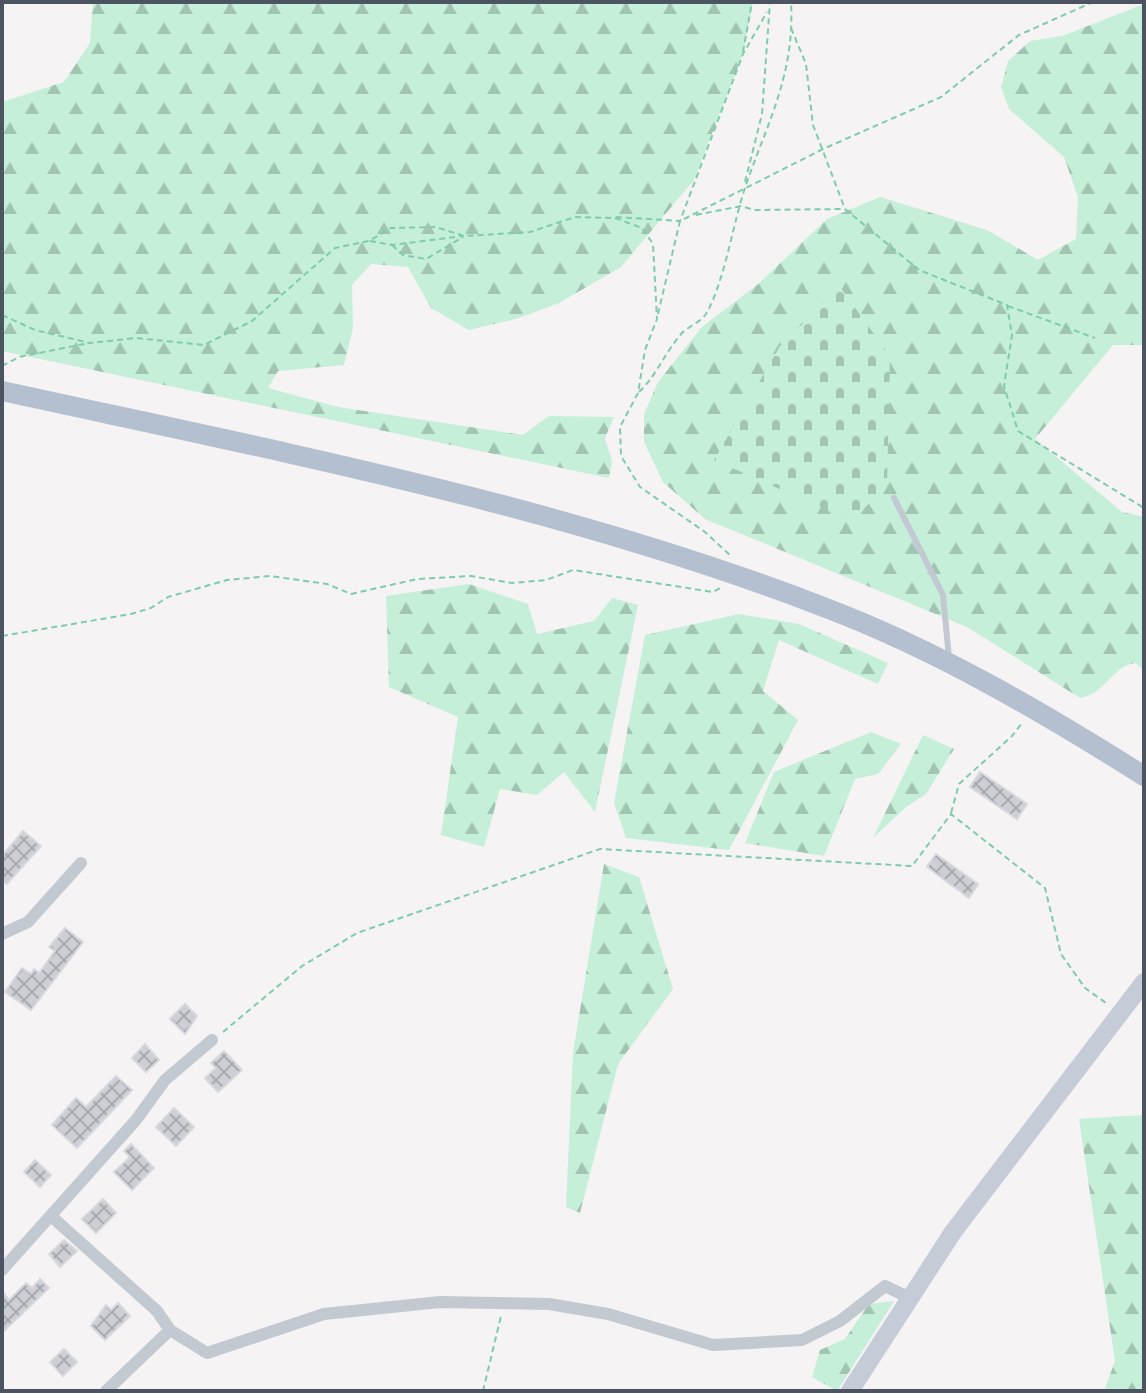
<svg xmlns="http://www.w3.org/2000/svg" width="1146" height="1393" viewBox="0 0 1146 1393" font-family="Mulish,sans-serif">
	<defs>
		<pattern id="forest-firs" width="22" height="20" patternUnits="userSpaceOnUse" patternTransform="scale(2)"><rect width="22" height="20" fill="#c5efd9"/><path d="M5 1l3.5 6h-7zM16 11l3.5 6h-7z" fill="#a2c4b3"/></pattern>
		<pattern id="cemetery-stones" width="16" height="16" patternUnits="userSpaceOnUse" patternTransform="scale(2)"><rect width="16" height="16" fill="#c5efd9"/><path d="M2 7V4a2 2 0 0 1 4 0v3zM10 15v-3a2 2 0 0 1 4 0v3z" fill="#a2c4b3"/></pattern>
		<pattern id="building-cross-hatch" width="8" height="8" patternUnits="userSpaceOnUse" patternTransform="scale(2)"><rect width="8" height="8" fill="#cdcfd5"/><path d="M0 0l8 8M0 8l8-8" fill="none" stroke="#a8abb0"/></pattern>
	</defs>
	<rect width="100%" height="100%" fill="#f5f3f3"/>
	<path fill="url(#forest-firs)" d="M 93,2 L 753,2 L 743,54 L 694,180 L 621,267 L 559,303 L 519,318 L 469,330 L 431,308 L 408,267 L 371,264 L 352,285 L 353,328 L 344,365 L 278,371 L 268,388 L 338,407 L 523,435 L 549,416 L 614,417 L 605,438 L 612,461 L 609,478 L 2,351 L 2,102 L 64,82 L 90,43 Z
		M 1144,4 L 1144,345 L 1113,345 L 1035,439 L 1122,512 L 1144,517 L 1144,670 L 1135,663 C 1111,667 1108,692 1080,698 L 967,627 L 705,519 L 663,482 L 644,442 L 644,414 L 658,382 L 702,327 L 757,285 L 827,219 L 880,197 L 987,230 L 1038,260 L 1076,239 L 1078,197 L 1064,157 L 1009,109 L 1001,87 L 1008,61 L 1030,41 L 1062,36 Z
		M 469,584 L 528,604 L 537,634 L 594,621 L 612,598 L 638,605 L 595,812 L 564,772 L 537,795 L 500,789 L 484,847 L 441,835 L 458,717 L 389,687 L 386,596 Z
		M 739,614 L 799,624 L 888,663 L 878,684 L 779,640 L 763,691 L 798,720 L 729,850 L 626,838 L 614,803 L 645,635 Z
		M 871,732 L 901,744 L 878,774 L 855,779 L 824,856 L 745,843 L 774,772 Z
		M 923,735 L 954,749 L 926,794 L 906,807 L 873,838 Z
		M 604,864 L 639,877 L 673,989 L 618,1064 L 580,1213 L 566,1207 L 573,1053 Z
		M 1144,1115 L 1144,1391 L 1104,1391 L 1115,1361 L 1079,1119 Z
		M 894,1301 L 837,1391 L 812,1377 L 820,1350 L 845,1339 L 869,1304 Z"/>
	<path fill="url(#cemetery-stones)" d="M 840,287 L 890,356 L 887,485 L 852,521 L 714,460 L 780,346 Z"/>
	<path fill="url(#building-cross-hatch)" stroke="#d7d9de" stroke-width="2" d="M 980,772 L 1027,804 L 1017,819 L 970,787 Z
		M 23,831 L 41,846 L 7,884 L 2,880 L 2,856 Z
		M 936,854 L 978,884 L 969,898 L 927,867 Z
		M 65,928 L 83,942 L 31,1010 L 5,992 L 22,968 L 31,974 L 34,969 L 39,973 L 55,951 L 49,947 Z
		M 185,1004 L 197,1016 L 185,1034 L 170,1019 Z
		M 145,1044 L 159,1060 L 146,1072 L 132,1058 Z
		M 224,1051 L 242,1070 L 218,1092 L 205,1078 L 216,1068 L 211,1063 Z
		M 116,1076 L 132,1090 L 77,1148 L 52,1125 L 76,1098 L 86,1107 Z
		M 174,1108 L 194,1127 L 176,1146 L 156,1127 Z
		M 131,1144 L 154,1168 L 132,1190 L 114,1172 L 130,1157 L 124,1151 Z
		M 35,1160 L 51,1175 L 40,1187 L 24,1172 Z
		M 103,1199 L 116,1213 L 96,1233 L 82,1219 Z
		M 64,1240 L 77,1251 L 60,1267 L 49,1254 Z
		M 40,1279 L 49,1288 L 2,1333 L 2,1291 L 9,1300 L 26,1283 L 32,1288 Z
		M 118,1303 L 130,1316 L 105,1340 L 91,1326 L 106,1305 L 111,1310 Z
		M 64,1349 L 77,1362 L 63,1376 L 50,1362 Z"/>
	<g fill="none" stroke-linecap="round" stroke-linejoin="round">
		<path stroke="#7eccac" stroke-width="2" stroke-dasharray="6 4" stroke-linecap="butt" d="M 791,28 L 806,64 L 813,125 L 845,209 L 919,270 L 1007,305 L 1012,335 L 1004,386 L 1018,431 L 1144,508
			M 743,52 L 752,2
			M 745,182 L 762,114 L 770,2
			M 696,215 L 741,206 L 754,210 L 844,209
			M 616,217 L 680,221 L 743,54 L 767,12
			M 370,241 L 392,245 L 462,236
			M 392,245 L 403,255 L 426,259 L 463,237
			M 1008,306 L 1095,338
			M 658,314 L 680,221 L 823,149 L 941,97 L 1019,35 L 1093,2
			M 2,315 L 35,330 L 90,343 L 136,338 L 204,345 L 252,321 L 335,248 L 369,241 L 391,228 L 436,227 L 464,236 L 530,232 L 575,217 L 615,218 L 642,228 L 653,244 L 657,319 L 645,350 L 638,393 L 620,427 L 621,456 L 640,487 L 705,532 L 731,556
			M 2,366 L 19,357 L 89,343
			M 639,392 C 657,375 665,352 682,333 C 689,326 701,322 706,314 C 725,281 733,222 746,185 C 768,121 795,74 791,2
			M 2,636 L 131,614 L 151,608 L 168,597 L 227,580 L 270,576 L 327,584 L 351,594 L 417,579 L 471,576 L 512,583 L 546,580 L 573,570 L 713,592 L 720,588
			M 951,813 L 959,784 L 1012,736 L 1022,723
			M 223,1032 L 302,966 L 357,933 L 600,849 L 912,866 L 951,814 L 1045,888 L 1061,954 L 1085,988 L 1106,1003
			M 483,1391 L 501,1316"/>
		<path stroke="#c2c9d1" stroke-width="6" d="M 894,498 L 943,595 L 949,658"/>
		<path stroke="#c2c9d1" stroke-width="12" d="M 2,934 L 28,922 L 81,863
			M 51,1216 L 157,1311 L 170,1330 L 207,1353 L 324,1314 L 440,1302 L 549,1304 L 608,1314 L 713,1345 L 802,1340 L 840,1321 L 885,1286 L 910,1298
			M 2,1270 L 136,1120 L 165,1080 L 212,1040
			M 106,1391 L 170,1330"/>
		<path stroke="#c5ccd8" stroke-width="18" d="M 850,1391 L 953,1232 L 1144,982"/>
		<path stroke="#b4c0cf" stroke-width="20" d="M 2,391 C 277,451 564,506 826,608 C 937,650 1044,713 1144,776"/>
	</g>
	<rect width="1146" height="1393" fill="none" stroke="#4b5460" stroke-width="8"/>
</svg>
